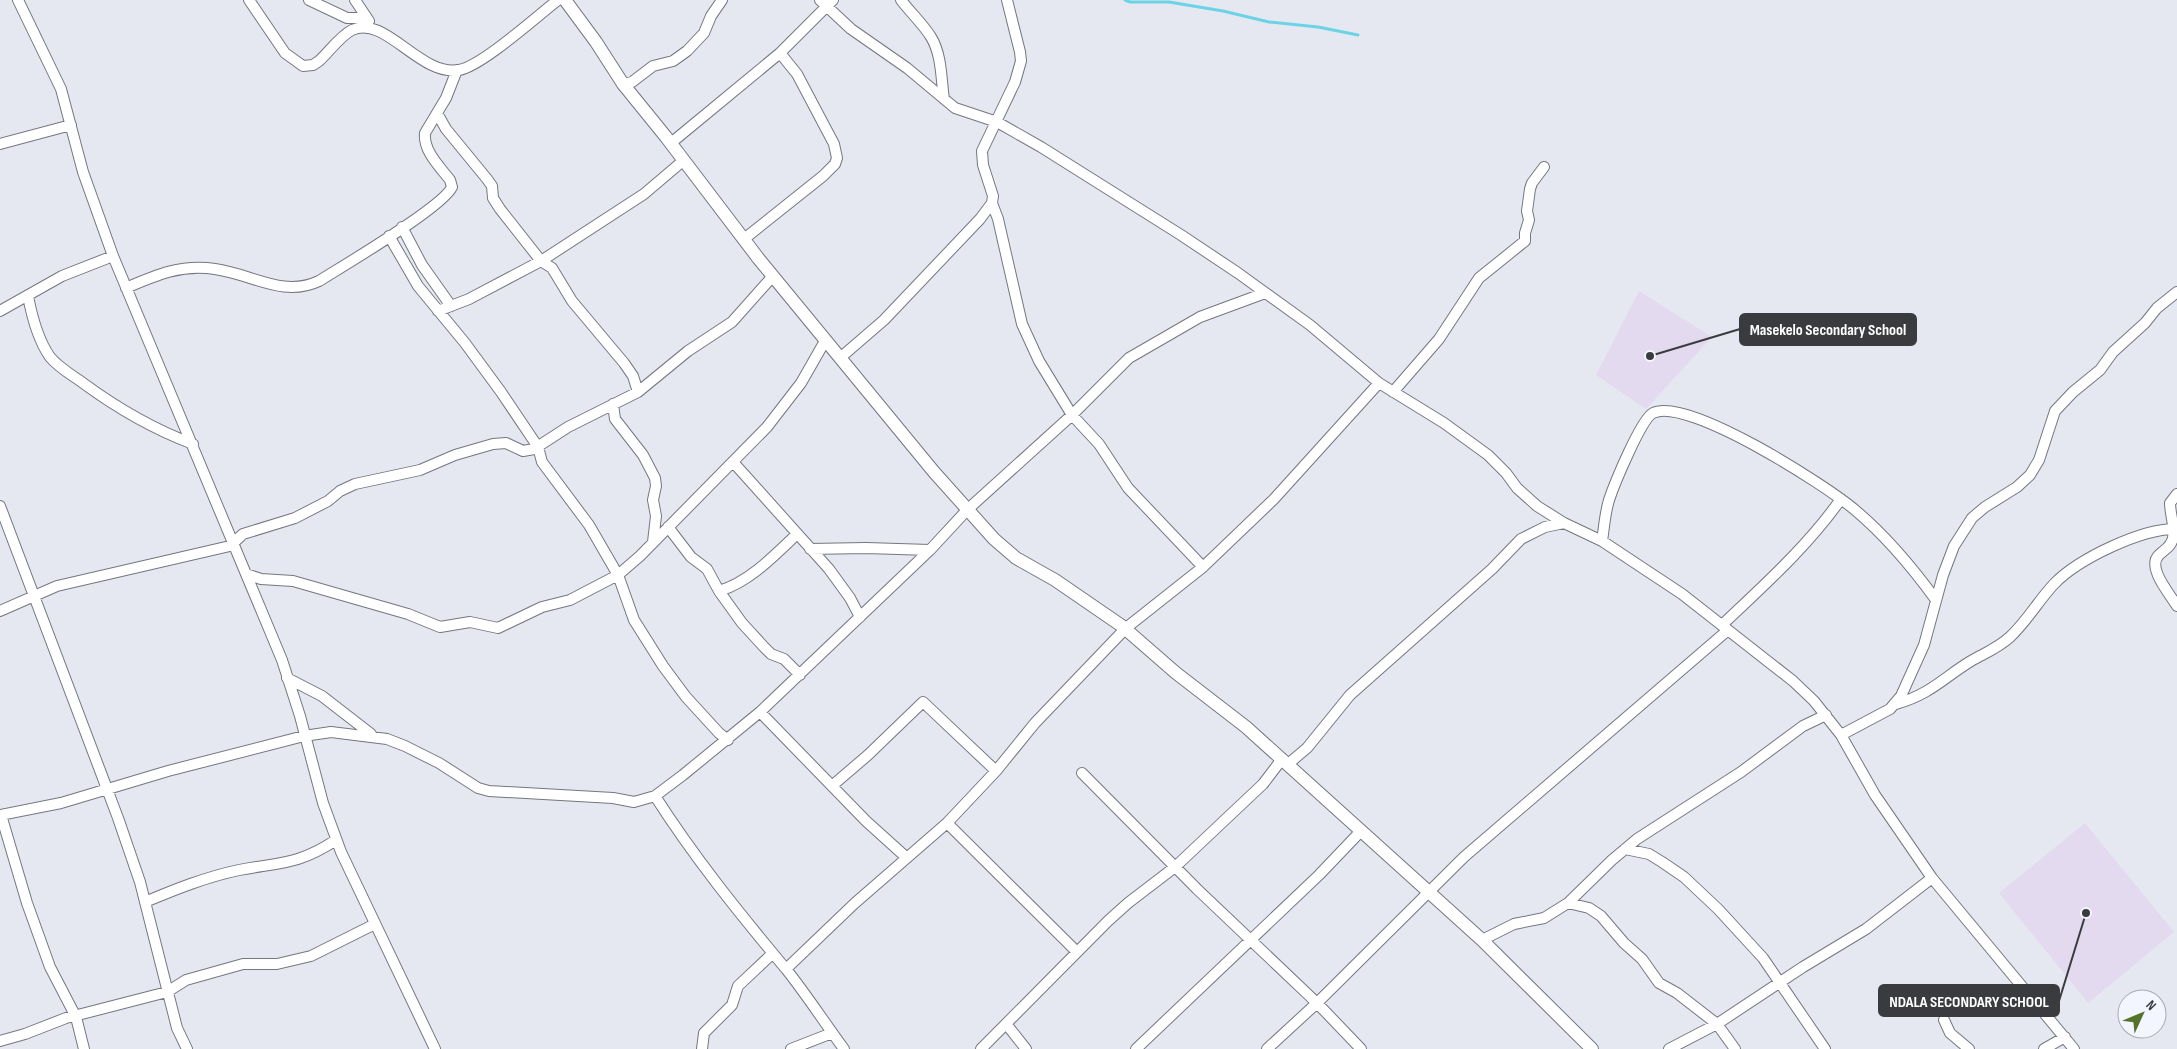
<svg xmlns="http://www.w3.org/2000/svg" width="2177" height="1049" viewBox="0 0 2177 1049" font-family="'Sofia Sans Condensed',sans-serif">
	<rect width="100%" height="100%" fill="#e5e8f1"/>
	<path fill="#e3daef" d="M 1639,291 L 1712,337 L 1646,409 L 1596,375 Z
		M 2085,823 L 2174,932 L 2088,1003 L 1999,893 Z"/>
	<g fill="none" stroke-linecap="round" stroke-linejoin="round">
		<path stroke="#6cd3e7" stroke-width="3" d="M 1125,0 L 1130,2 L 1169,2 L 1223,11 L 1269,22 L 1318,27 L 1358,35"/>
		<g stroke="#75777f" stroke-width="12">
			<path id="minor" d="M 18,0 L 61,89 L 83,172 L 113,256 L 282,660 L 300,716 L 323,803 L 341,852 L 435,1049
				M 249,0 L 285,53 L 303,66 L 313,65 L 319,61 C 329,52 340,36 352,30 C 385,14 420,77 459,70 C 482,66 537,16 558,0
				M 309,0 L 347,18 L 366,18
				M 355,0 L 369,21
				M 820,0 L 851,29 L 907,68 L 955,108 L 997,122 L 1041,147 L 1181,235 L 1238,273 L 1310,325 L 1379,383 L 1444,423 L 1488,455 L 1506,473 L 1517,488 L 1537,506 L 1564,523 L 1602,541 L 1682,594 L 1793,681 L 1814,701 L 1841,735 L 1875,795 L 1932,878 L 2074,1049
				M 901,0 C 910,12 923,24 931,37 C 942,55 941,79 944,99
				M 623,84 L 632,82 L 653,66 L 673,61 L 687,51 L 704,33 L 711,16 L 722,0
				M 437,113 L 446,129 L 487,179 L 492,186 L 493,198 L 500,209 L 541,261 L 552,268 L 572,301 L 624,363 L 633,376 L 638,392
				M 671,143 L 780,53 L 833,0
				M 0,144 L 71,125
				M 992,203 L 998,219 L 1022,324 L 1039,361 L 1072,415 L 1099,444 L 1128,488 L 1203,567
				M 402,227 L 422,265 L 451,306
				M 389,236 L 418,286 L 465,343 L 501,392 L 538,447 L 542,462 L 589,525 L 618,575 L 634,620 L 663,666 L 686,697 L 719,733 L 728,740
				M 744,239 L 823,176 L 835,164 L 837,158 L 834,144 L 797,74 L 780,53
				M 126,288 C 156,275 181,264 215,269 C 252,274 283,298 319,281 C 343,266 443,207 452,187 L 450,180 C 440,167 423,151 425,133 L 446,98 L 457,70
				M 28,296 C 32,317 38,340 50,357 C 59,368 72,375 83,383 C 117,408 153,429 193,444
				M 0,311 L 62,276 L 113,256
				M 438,311 L 469,299 L 541,261 L 644,194 L 684,160
				M 840,358 L 884,320 L 980,219 L 992,203 L 993,196 L 983,165 L 982,151 L 1015,82 L 1021,61 L 1020,52 L 1007,0
				M 1393,392 L 1439,339 L 1479,278 L 1525,241 L 1525,233 L 1529,220 L 1527,211 L 1530,189 L 1532,183 L 1544,167
				M 613,404 L 615,419 L 643,455 L 655,478 L 656,486 L 653,500 L 656,516 L 653,542
				M 733,462 L 829,569 L 850,598 L 860,617
				M 2177,494 L 2170,503 C 2170,514 2175,526 2173,538 C 2171,547 2165,549 2159,555 C 2146,567 2170,594 2177,606
				M 0,506 L 118,818 L 140,882 L 177,1028 L 187,1049
				M 668,527 L 691,557 L 707,569 L 719,591 L 742,623 L 764,647 L 771,654 L 784,659 L 800,675
				M 1602,541 C 1604,528 1605,513 1609,500 C 1614,485 1641,419 1653,413 C 1687,396 1827,486 1855,510 C 1886,536 1912,567 1936,600
				M 810,549 L 866,548 L 930,550
				M 246,574 L 261,579 L 293,581 L 408,614 L 440,627 L 470,622 L 498,628 L 542,607 L 570,600 L 618,575 L 640,556 L 767,427 L 801,383 L 825,341
				M 719,591 C 749,582 774,556 796,535
				M 0,611 L 57,586 L 230,546 L 243,534 L 295,518 L 328,501 L 340,491 L 355,484 L 420,470 L 455,455 L 493,444 L 506,443 L 523,451 L 534,449 L 568,427 L 638,392 L 688,351 L 732,322 L 773,276
				M 1722,625 C 1764,585 1807,547 1841,499
				M 287,678 L 322,696 L 371,734
				M 1896,704 C 1931,694 1943,678 1971,661 C 1985,653 1998,648 2010,637 C 2028,620 2038,601 2054,584 C 2078,559 2142,528 2177,529
				M 760,712 L 866,821 L 907,858
				M 1841,735 L 1890,709 L 1901,696 L 1924,645 L 1943,575 L 1954,546 L 1972,518 L 1985,507 L 2017,487 L 2030,475 L 2039,460 L 2055,411 L 2073,392 L 2100,370 L 2113,352 L 2145,323 L 2157,308 L 2177,292
				M 1288,764 L 1307,748 L 1350,695 L 1492,569 L 1521,539 L 1545,527 L 1564,523
				M 1082,773 L 1197,889 L 1317,1003 L 1361,1049
				M 833,785 L 868,755 L 923,702 L 996,771
				M 655,796 C 694,857 739,913 786,969 C 806,994 824,1022 844,1049
				M 0,815 L 61,803 L 168,771 L 304,736 L 331,732 L 387,739 L 405,746 L 439,763 L 478,788 L 489,791 L 613,798 L 634,802 L 655,796 L 683,775 L 760,712 L 930,550 L 967,510 L 1072,415 L 1129,358 L 1200,317 L 1265,293
				M 1,815 L 27,903 L 50,967 L 76,1017 L 84,1049
				M 947,823 L 1077,952
				M 1625,849 L 1649,854 L 1662,862 L 1684,877 L 1718,909 L 1763,958 L 1825,1049
				M 145,902 C 176,889 206,877 239,870 C 281,862 298,865 336,840
				M 1568,903 L 1589,908 L 1601,916 L 1624,943 L 1642,959 L 1659,983 L 1677,993 L 1717,1024 L 1735,1049
				M 1482,940 L 1514,924 L 1544,918 L 1568,903 L 1612,860 L 1637,839 L 1741,772 L 1803,726 L 1826,715
				M 786,969 L 855,903 L 947,823 L 996,771 L 1035,723 L 1126,628 L 1203,567 L 1274,499 L 1379,383
				M 1944,1020 L 1950,1033 L 1969,1049
				M 1007,1025 L 1026,1049
				M 0,1041 L 25,1034 L 66,1018 L 167,992 L 186,980 L 243,964 L 277,964 L 311,956 L 375,924
				M 702,1049 L 704,1033 L 732,1005 L 738,986 L 772,954
				M 791,1049 L 832,1033
				M 981,1049 L 1108,921 L 1128,903 L 1175,867 L 1263,784 L 1282,759
				M 1136,1049 L 1319,875 L 1361,831
				M 1267,1049 L 1317,1003 L 1464,857 L 1728,630
				M 1669,1049 L 1717,1024 L 1803,967 L 1866,929 L 1932,878
				M 2044,1049 L 2065,1037"/>
		</g>
		<g stroke="#75777f" stroke-width="14">
			<path id="tertiary" d="M 565,0 L 596,42 L 623,84 L 666,137 L 758,258 L 934,472 L 994,539 L 1016,558 L 1055,580 L 1122,626 L 1176,673 L 1246,727 L 1482,940 L 1592,1049"/>
		</g>
		<use href="#minor" stroke="#fff" stroke-width="10"/>
		<use href="#tertiary" stroke="#fff" stroke-width="12"/>
	</g>
	<path fill="none" stroke="#3a3b3f" stroke-width="2" d="M1650 356L1740 329M2086 913L2059 1001"/>
	<g fill="#3a3b3f" stroke="#f3f5ff" stroke-width="2">
		<circle cx="1650" cy="356" r="5"/>
		<circle cx="2086" cy="913" r="5"/>
	</g>
	<g fill="#3a3b3f" stroke="#3a3b3f" stroke-width="2">
		<rect x="1740" y="314" width="176" height="31" rx="5"/>
		<rect x="1879" y="985" width="180" height="31" rx="5"/>
	</g>
	<g font-size="16" text-anchor="middle" font-weight="bold" fill="#fff">
		<text x="1828" y="335">Masekelo Secondary School</text>
		<text x="1969" y="1007">NDALA SECONDARY SCHOOL</text>
	</g>
	<g transform="translate(2142 1014) rotate(46)"><circle r="24" fill="#f3f5ff" stroke="#a9abb2"/>
	<path d="M0-4L9 19L0 12L-9 19Z" fill="#55742a"/>
	<text y="-8" font-size="14" font-weight="bold" text-anchor="middle" fill="#3a3b3f">N</text>
	</g>
</svg>
